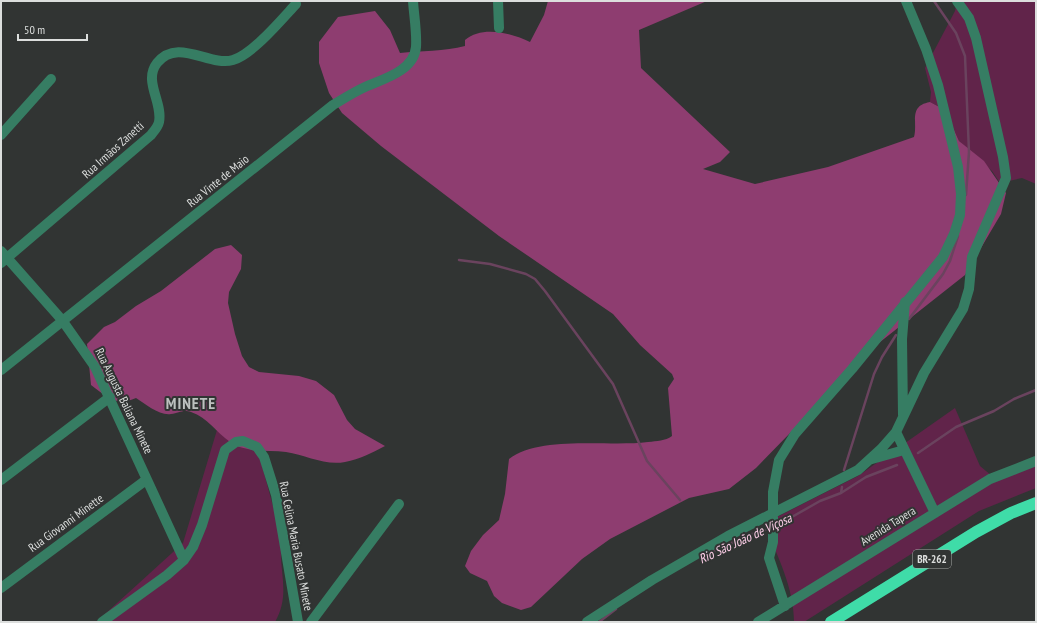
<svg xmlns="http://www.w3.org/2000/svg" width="1037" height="623" viewBox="0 0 1037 623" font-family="'PT Sans Narrow',sans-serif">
	<rect width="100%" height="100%" fill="#313433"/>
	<path fill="#61244a" d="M 957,1 L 1036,1 L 1036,184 L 1022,178 L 1000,183 L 992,171 L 959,141 L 945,110 L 930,102 L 931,92 L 925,68 L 955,11 Z
		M 955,408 L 980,466 L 992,476 L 1036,462 L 1036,488 L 979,511 L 804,622 L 794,622 C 794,588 778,558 766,527 L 767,522 L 858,476 Z
		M 217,430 L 230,442 L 258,451 L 282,539 C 277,569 292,592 275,622 L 99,622 L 105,614 L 183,543 Z"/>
	<path fill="#8e3d70" d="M 548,1 L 707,1 L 639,30 L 641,68 L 730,152 L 720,162 L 703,169 L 755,184 L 828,167 L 914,137 C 918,122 908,106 930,102 L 945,110 L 959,141 L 984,161 L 1006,193 L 1001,214 L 965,275 L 875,346 L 756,468 L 729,489 L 689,498 L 610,539 L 582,559 L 531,607 L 521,610 L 502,603 L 494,596 L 487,581 L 470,573 L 465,566 L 471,551 L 483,535 L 499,520 L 505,494 L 509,459 C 540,435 610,447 648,442 C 657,441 665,441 672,436 L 668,388 L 674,379 L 672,374 L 640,345 L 613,314 L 499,236 L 381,146 L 342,113 L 329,93 L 319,63 L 319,42 L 338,17 L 375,11 L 390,30 L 400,53 C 420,51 445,51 465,46 L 465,40 C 482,25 512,33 530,42 L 544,15 Z
		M 231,245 L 242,255 L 241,269 L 229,292 L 228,303 L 235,334 L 242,356 L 249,367 L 259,372 L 299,376 L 316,381 L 334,395 L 347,420 L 355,429 L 385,446 C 372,453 360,459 345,462 C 325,466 306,455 286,452 C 268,450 246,453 230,442 C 216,432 208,418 191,412 C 183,409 179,413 171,414 C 160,416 145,404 136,398 C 116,407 107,397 91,385 L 87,344 L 104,327 L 115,322 L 136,306 L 161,291 L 215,249 Z"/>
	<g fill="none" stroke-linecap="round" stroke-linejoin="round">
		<path stroke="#6a435e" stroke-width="2.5" d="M 934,1 L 956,33 L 965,56 L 969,152 L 966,195
			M 459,260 L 490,264 L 526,274 L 535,279 L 545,291 L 613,384 L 647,461 L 680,500
			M 909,319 L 943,274 L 950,261 L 958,236
			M 918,453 L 956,427 L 994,411 L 1014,399 L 1036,390
			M 844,470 L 874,374 L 882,357 L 896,335
			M 841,493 L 842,487
			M 776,526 L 820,501 L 841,493 L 866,477 L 897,465
			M 702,557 L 749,535 L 771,528
			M 599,622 L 616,609"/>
		<path stroke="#367d63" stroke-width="10" d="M 498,1 L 499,28
			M 1,135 L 51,79
			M 1,251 L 62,320 L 95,367 L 184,560
			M 1,263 L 151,135 C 154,131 158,127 159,122 C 163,102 143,81 157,63 C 178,37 209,67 233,60 C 253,54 282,19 296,4
			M 1,370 L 333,105 C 343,99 354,92 365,87 C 383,79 414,71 416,47 C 417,32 414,16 413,1
			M 903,415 L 902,339 L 905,302
			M 896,432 L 935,513
			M 872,459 L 904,450
			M 1,480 L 110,397
			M 1,588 L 146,480
			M 785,606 L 769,558 L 773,542 L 773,492 L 779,460 L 795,434 L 852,369 L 943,257 L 954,234 L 960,215 L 961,194 L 958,167 L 938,85 L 926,49 L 906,1
			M 102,622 L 167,575 L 184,560 L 193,547 L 202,525 L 225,450 L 236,442 L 243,441 L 257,447 L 264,457 L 276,495 L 298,622
			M 311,622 L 399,504
			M 587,622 L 652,580 L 728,536 L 858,470 L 881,449 L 896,432 L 924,373 L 963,309 L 969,289 L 972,257 L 1006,178 L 1003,157 L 976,38 L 969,18 L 957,1
			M 758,622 L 990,479 L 1036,461"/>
		<path stroke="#3fdca8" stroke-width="12" d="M 831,622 L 976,532 L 1011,513 L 1036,503"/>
	</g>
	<g text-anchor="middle" stroke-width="4" stroke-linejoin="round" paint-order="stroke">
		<rect fill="#313433" stroke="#a9abaa" stroke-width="1" x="913" y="550" width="38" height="18" rx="3"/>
		<g font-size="11" font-weight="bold" fill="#dcdedd">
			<text x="932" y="563">BR-262</text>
		</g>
		<g font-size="12" fill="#dcdedd" stroke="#313433">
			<text transform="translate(113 150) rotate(-42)" y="4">Rua Irmãos Zanetti</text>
			<text transform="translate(218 181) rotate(-39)" y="4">Rua Vinte de Maio</text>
			<text transform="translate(124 401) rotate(64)" y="4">Rua Augusta Baliana Minete</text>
			<text transform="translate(66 523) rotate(-36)" y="4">Rua Giovanni Minette</text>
			<text transform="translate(888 526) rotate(-32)" y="4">Avenida Tapera</text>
			<text transform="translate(296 546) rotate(79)" y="4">Rua Celina Maria Busato Minete</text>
		</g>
		<g font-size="13" font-style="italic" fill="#fdcee8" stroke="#313433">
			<text transform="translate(745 538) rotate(-25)" y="5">Rio São João de Viçosa</text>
		</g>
		<g font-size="16" font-weight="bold" letter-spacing="1" fill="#bdc1bf" stroke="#313433">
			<text x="191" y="409">MINETE</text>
		</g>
	</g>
	<rect width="1037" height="623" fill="none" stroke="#dcdedd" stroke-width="4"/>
	<path d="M18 34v6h69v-6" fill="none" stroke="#dcdedd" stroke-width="2"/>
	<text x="24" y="34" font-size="12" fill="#dcdedd" stroke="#313433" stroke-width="3" paint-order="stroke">50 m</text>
</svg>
